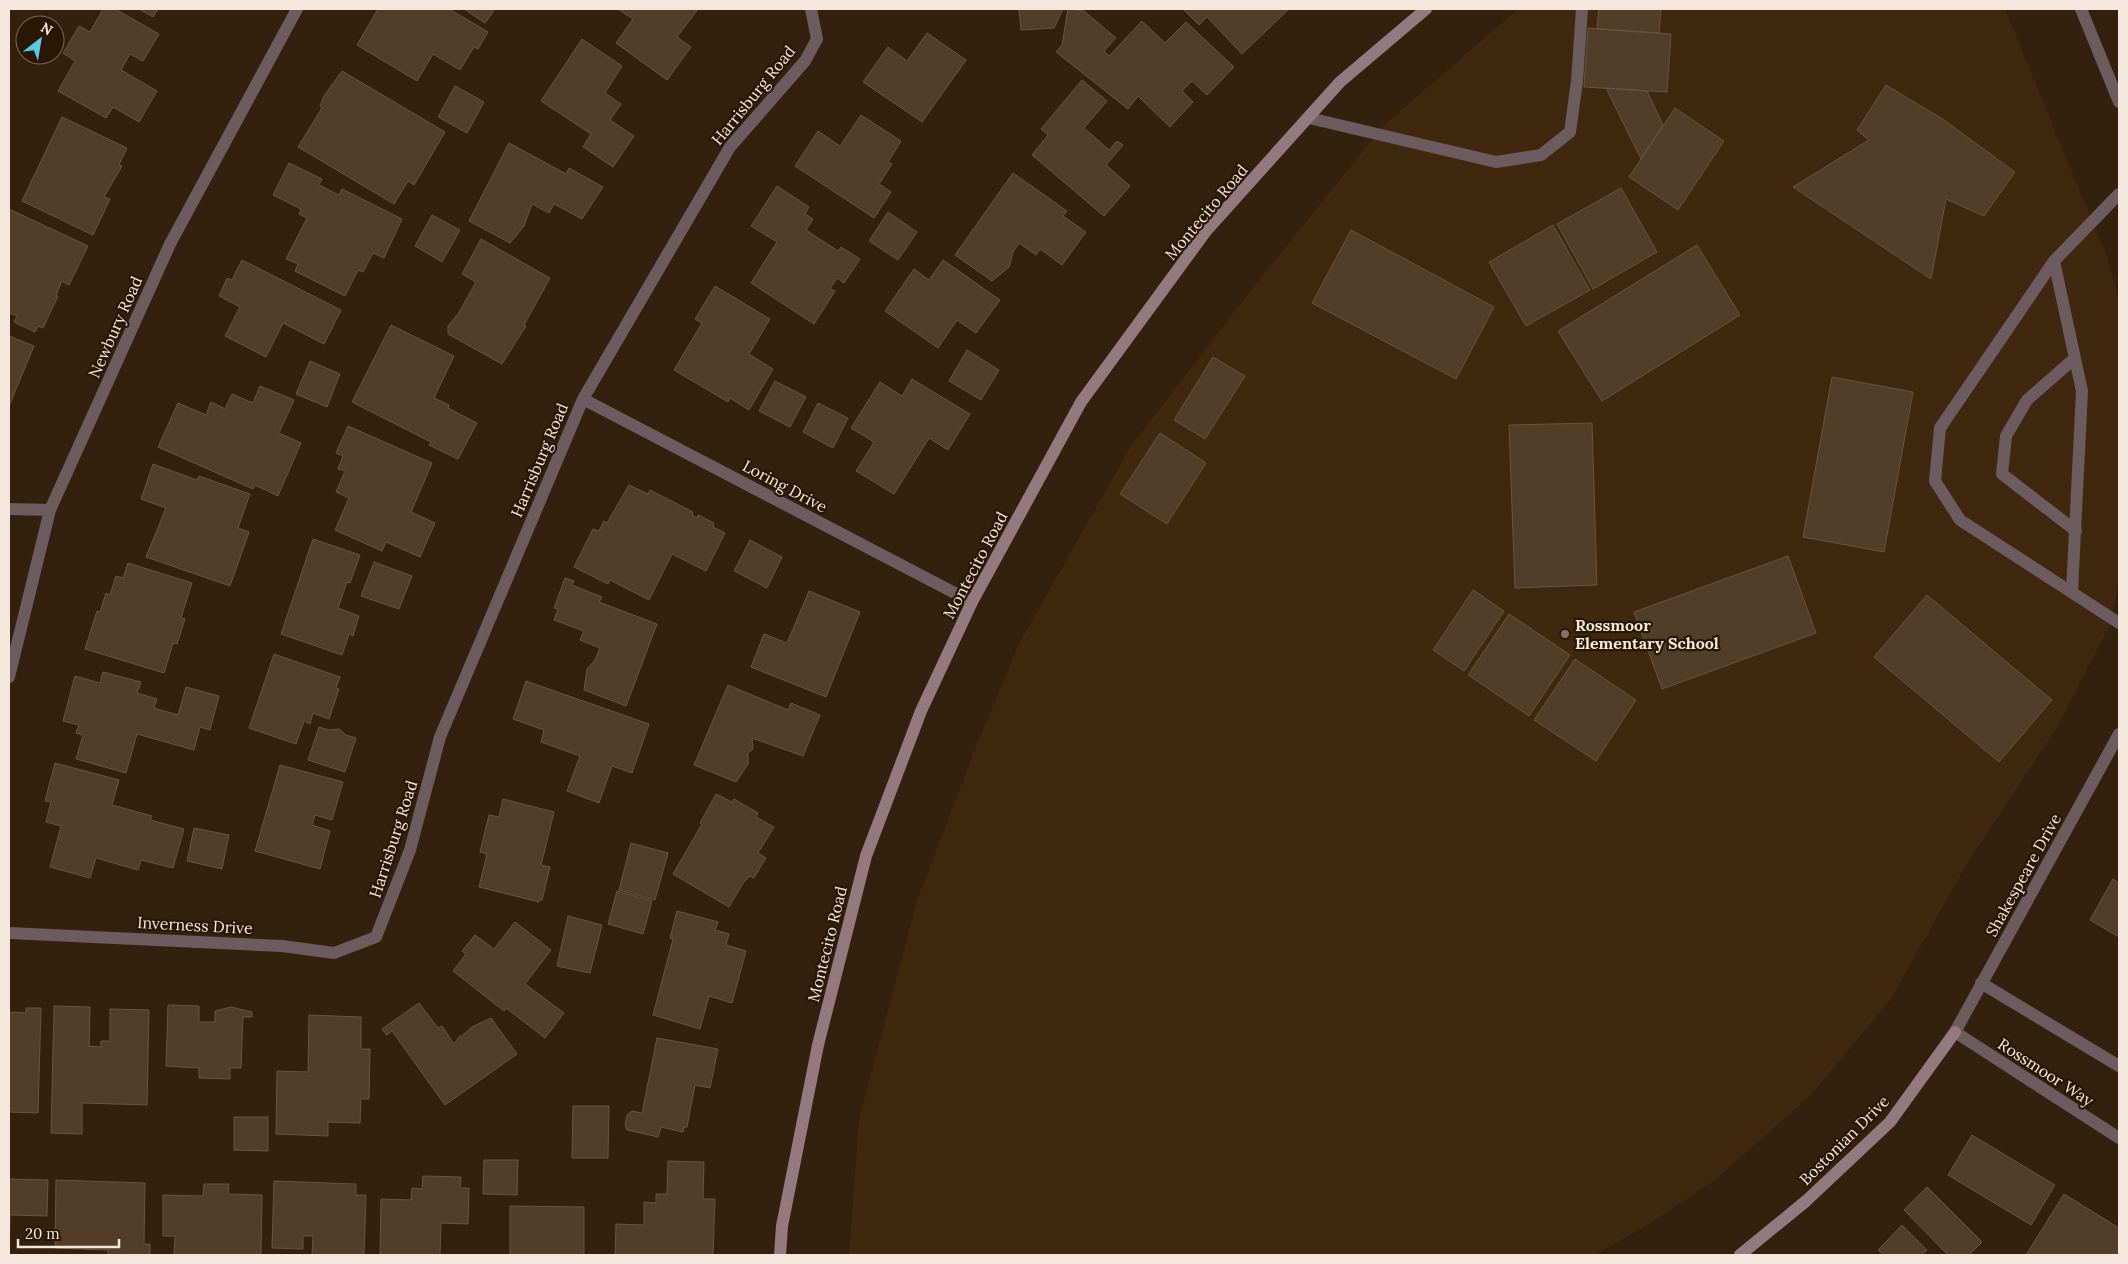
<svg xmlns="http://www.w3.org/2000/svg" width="2128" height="1264" viewBox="0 0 2128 1264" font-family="Lora,serif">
	<rect width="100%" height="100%" fill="#34210d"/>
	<path fill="#40280e" d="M 1518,9 L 2005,9 L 2106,255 L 2119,299 L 2119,580 L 2110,625 L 2057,727 L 1968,862 L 1890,1000 L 1811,1095 L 1716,1179 L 1652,1222 L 1595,1255 L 849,1255 L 859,1120 L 917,901 L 974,752 L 1019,644 L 1131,446 L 1256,284 L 1383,126 Z"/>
	<path fill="#513d28" stroke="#69543f" d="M 103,9 L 115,9 L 159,34 L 143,61 L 130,54 L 121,70 L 157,91 L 139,122 L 113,107 L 106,118 L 58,91 L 75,61 L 63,53 L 79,26 L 90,32 Z
		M 139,9 L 158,9 L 153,17 Z
		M 378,9 L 449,9 L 488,32 L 478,49 L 474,47 L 460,70 L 433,54 L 417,81 L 357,45 Z
		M 464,9 L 495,9 L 485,23 Z
		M 618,9 L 698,9 L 677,37 L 691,47 L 667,80 L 616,43 L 633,19 Z
		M 1019,9 L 1063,9 L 1054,28 L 1021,30 Z
		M 1068,9 L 1084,11 L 1116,38 L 1104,51 L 1109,56 L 1142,21 L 1165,43 L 1186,22 L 1234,67 L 1207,95 L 1192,81 L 1182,91 L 1193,102 L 1170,127 L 1138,96 L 1128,109 L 1056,52 L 1062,45 Z
		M 1183,9 L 1289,9 L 1242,54 L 1207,17 L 1199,25 Z
		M 1599,9 L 1661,9 L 1659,33 L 1597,29 Z
		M 1588,28 L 1671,34 L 1667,92 L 1584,87 Z
		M 927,33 L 966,60 L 922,122 L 863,82 L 888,47 L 907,61 Z
		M 582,39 L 622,66 L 605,93 L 621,104 L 610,120 L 634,136 L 613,167 L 583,147 L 591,134 L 541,101 Z
		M 342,71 L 445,132 L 414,185 L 408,181 L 394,204 L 298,147 L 322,108 L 320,106 L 324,96 Z
		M 1082,80 L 1107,101 L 1084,128 L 1109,150 L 1117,141 L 1123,145 L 1106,165 L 1130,186 L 1104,216 L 1032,155 L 1048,135 L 1041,129 Z
		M 1886,85 L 1944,120 L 2015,172 L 1984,216 L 1946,199 L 1931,279 L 1793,187 L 1869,140 L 1857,130 Z
		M 455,86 L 484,102 L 467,133 L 438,117 Z
		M 1606,88 L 1647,91 L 1663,125 L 1641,159 Z
		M 1675,108 L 1724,141 L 1678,210 L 1629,177 Z
		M 861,115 L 901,141 L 888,162 L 892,164 L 879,184 L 891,192 L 874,218 L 795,166 L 818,131 L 840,146 Z
		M 62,117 L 127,148 L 119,165 L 122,166 L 104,197 L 110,199 L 93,235 L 22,201 Z
		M 509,143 L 566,174 L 569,168 L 603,187 L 582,219 L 554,204 L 549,213 L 532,204 L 524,226 L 510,243 L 469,221 Z
		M 289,163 L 322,179 L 319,185 L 339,195 L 342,189 L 402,219 L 384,258 L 373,253 L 363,272 L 358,270 L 345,296 L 295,271 L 298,264 L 286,259 L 307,218 L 299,214 L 301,209 L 273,195 Z
		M 1013,173 L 1067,211 L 1063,216 L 1086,232 L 1062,265 L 1040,249 L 1036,255 L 1019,243 L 1013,252 L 1009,267 L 992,281 L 955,255 Z
		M 777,186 L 809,207 L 805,214 L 813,219 L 806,230 L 838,251 L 841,247 L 860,259 L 844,283 L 837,278 L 830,289 L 835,291 L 814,324 L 751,283 L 777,242 L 751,226 Z
		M 1621,188 L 1657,252 L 1593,289 L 1557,224 Z
		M 9,209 L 88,246 L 69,285 L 62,281 L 56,295 L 58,296 L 43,328 L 38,326 L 35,332 L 14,322 L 17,316 L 9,313 Z
		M 888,212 L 917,232 L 898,260 L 869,241 Z
		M 432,215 L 460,230 L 442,262 L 415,246 Z
		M 1553,225 L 1590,290 L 1526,326 L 1489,262 Z
		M 1351,230 L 1494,307 L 1456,379 L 1312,303 Z
		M 481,239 L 550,278 L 524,325 L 526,326 L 502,364 L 448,334 L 448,326 L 458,314 L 476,282 L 462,274 Z
		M 1697,245 L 1740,315 L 1602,401 L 1558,331 Z
		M 242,260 L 341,310 L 324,344 L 283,323 L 266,357 L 225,336 L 240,307 L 219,296 L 227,278 L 232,280 Z
		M 943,260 L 1000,300 L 976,333 L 957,320 L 938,348 L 885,311 L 914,269 L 929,280 Z
		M 715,286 L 770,319 L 749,354 L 773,369 L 749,410 L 730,398 L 728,402 L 674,370 L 702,323 L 695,319 Z
		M 391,325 L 454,356 L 434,398 L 449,405 L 448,408 L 477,423 L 458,459 L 429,445 L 431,442 L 352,402 Z
		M 9,336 L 34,346 L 9,406 Z
		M 967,350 L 999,370 L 981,400 L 949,381 Z
		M 1213,357 L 1245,376 L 1205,439 L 1174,420 Z
		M 310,361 L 340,374 L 327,407 L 296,394 Z
		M 1832,377 L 1913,392 L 1884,552 L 1803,537 Z
		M 912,379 L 970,414 L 948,450 L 929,438 L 894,494 L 856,471 L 874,442 L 851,428 L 880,382 L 902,396 Z
		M 775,381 L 806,397 L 790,427 L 759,411 Z
		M 260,386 L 294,400 L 279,433 L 301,443 L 278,496 L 255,485 L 253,489 L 158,447 L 178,403 L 206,415 L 211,402 L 225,409 L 232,394 L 253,403 Z
		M 818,403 L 848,418 L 833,448 L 803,432 Z
		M 1592,423 L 1597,585 L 1515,588 L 1509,425 Z
		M 348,426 L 432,463 L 411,512 L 435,523 L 420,557 L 386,542 L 382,551 L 335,530 L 349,498 L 336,492 L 345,471 L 338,469 L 343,456 L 336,453 Z
		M 1160,433 L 1206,463 L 1167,524 L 1120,494 Z
		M 153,464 L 197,480 L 199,476 L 250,494 L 238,528 L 249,532 L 230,586 L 146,557 L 166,508 L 141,499 Z
		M 629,485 L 648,494 L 650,490 L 693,512 L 692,515 L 697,518 L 698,515 L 714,523 L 713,527 L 725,533 L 706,571 L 672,554 L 649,600 L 610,580 L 608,584 L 574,567 L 593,529 L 599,531 L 604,521 L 607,523 Z
		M 313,539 L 360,555 L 350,583 L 347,582 L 338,608 L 359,616 L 353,636 L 349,634 L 342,655 L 281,634 Z
		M 750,540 L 782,557 L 767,588 L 734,571 Z
		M 1788,556 L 1816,633 L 1662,689 L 1634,612 Z
		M 374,562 L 412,576 L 399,609 L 361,596 Z
		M 128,563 L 192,583 L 181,618 L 185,619 L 177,644 L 173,643 L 164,673 L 85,649 L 97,611 L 100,612 L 106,593 L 110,595 L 116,576 L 123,578 Z
		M 565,578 L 574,581 L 572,585 L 602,597 L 599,602 L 657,624 L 626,706 L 584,690 L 587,669 L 595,660 L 600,648 L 580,640 L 584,631 L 554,620 L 558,609 L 554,608 Z
		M 1473,590 L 1504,611 L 1464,671 L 1433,650 Z
		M 809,591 L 860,612 L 826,697 L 751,667 L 764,634 L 787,643 Z
		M 1927,595 L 2052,700 L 1999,762 L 1874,657 Z
		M 1509,614 L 1570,655 L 1529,716 L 1468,675 Z
		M 274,654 L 340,677 L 336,688 L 339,689 L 329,719 L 313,713 L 310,724 L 304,721 L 296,744 L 249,728 Z
		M 1575,659 L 1636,700 L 1596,761 L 1534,720 Z
		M 103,672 L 141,682 L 137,693 L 157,699 L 154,708 L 178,715 L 186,687 L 219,696 L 210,730 L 200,727 L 194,750 L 137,734 L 126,773 L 76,759 L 83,735 L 76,733 L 79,725 L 63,721 L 75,676 L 100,683 Z
		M 526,681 L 649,724 L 632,773 L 612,766 L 599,803 L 567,791 L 580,756 L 541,742 L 544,730 L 513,719 Z
		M 728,685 L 788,710 L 791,703 L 820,715 L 803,756 L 752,738 L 753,749 L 748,753 L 748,764 L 736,782 L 694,765 Z
		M 319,727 L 329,730 L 339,729 L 346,735 L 356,738 L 345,772 L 308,760 Z
		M 55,763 L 119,780 L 112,805 L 152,816 L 150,820 L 184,829 L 173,868 L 141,860 L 138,870 L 96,858 L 90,878 L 50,867 L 61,826 L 46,822 L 51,802 L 45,801 Z
		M 280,765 L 343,782 L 332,820 L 315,815 L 312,825 L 330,831 L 320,869 L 255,851 Z
		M 716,794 L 732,802 L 734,799 L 758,813 L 756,817 L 774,827 L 758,853 L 766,858 L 754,878 L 750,876 L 743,883 L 729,907 L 673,874 L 702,824 L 700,823 Z
		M 503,799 L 554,812 L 541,865 L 550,867 L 542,900 L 539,900 L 539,902 L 479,887 L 487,854 L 480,852 L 489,815 L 499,817 Z
		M 194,828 L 229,835 L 222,869 L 187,861 Z
		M 631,843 L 668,853 L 655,900 L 619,890 Z
		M 2113,879 L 2119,883 L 2119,937 L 2090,920 Z
		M 617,891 L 652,901 L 643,934 L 608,924 Z
		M 677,911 L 718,922 L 715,930 L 729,934 L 726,945 L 746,951 L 732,1003 L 709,996 L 700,1029 L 653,1015 L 673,939 L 670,938 Z
		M 568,916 L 602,925 L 590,973 L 557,966 Z
		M 515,922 L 551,950 L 525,984 L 564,1013 L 545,1038 L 506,1008 L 504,1011 L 453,971 L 466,954 L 462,951 L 475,935 L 494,949 Z
		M 419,1003 L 438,1028 L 442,1026 L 454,1044 L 459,1037 L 463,1035 L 472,1027 L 491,1018 L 517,1054 L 445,1105 L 392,1031 L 387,1035 L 382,1029 Z
		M 168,1005 L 199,1006 L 199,1022 L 215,1022 L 215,1011 L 231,1007 L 252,1012 L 252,1017 L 243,1017 L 241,1068 L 230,1068 L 230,1079 L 199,1078 L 199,1068 L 166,1066 Z
		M 54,1006 L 90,1007 L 89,1046 L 101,1047 L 101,1041 L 110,1041 L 110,1009 L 149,1010 L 147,1105 L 82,1103 L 82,1134 L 51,1133 Z
		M 26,1008 L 41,1008 L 38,1113 L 9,1112 L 9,1012 L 26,1013 Z
		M 309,1015 L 361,1017 L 361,1049 L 370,1049 L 369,1099 L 361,1099 L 360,1123 L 328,1122 L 328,1136 L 276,1134 L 277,1071 L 308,1072 Z
		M 657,1038 L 718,1049 L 710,1088 L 695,1085 L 687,1127 L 684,1127 L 683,1132 L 661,1127 L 658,1137 L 627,1130 L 625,1124 L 627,1115 L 632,1111 L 642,1113 Z
		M 573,1106 L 609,1106 L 608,1158 L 572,1158 Z
		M 234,1117 L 268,1117 L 268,1151 L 234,1150 Z
		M 1972,1135 L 2055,1185 L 2031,1225 L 1948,1175 Z
		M 484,1160 L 518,1160 L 517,1195 L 483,1194 Z
		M 668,1161 L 704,1162 L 703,1199 L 715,1199 L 713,1255 L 615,1255 L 616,1224 L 644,1225 L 644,1202 L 656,1203 L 656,1194 L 667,1194 Z
		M 423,1176 L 461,1177 L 460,1188 L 469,1188 L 468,1224 L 441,1223 L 440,1255 L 380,1255 L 381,1199 L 411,1200 L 412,1188 L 422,1189 Z
		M 9,1179 L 48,1180 L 47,1216 L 10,1215 L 9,1255 Z
		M 56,1180 L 145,1183 L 144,1244 L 150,1244 L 150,1255 L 108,1255 L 108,1250 L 55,1248 Z
		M 274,1181 L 356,1184 L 356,1195 L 366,1195 L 364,1255 L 312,1255 L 313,1236 L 303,1236 L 303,1249 L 272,1248 Z
		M 204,1184 L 229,1184 L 228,1194 L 262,1195 L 261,1255 L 174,1255 L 175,1236 L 163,1236 L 163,1195 L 203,1196 Z
		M 1927,1187 L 1982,1242 L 1969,1255 L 1948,1255 L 1904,1210 Z
		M 2064,1194 L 2119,1228 L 2119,1255 L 2026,1255 Z
		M 510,1206 L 584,1207 L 584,1255 L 510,1255 Z
		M 1902,1225 L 1927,1250 L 1921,1255 L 1884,1255 L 1878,1250 Z"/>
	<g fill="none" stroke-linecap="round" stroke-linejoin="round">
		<path stroke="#6c5c5f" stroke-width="12" d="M 1309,118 L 1496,162 L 1541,155 L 1570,132 L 1577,81 L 1582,9
			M 2119,194 L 2054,261 L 1940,428 L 1935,481 L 1960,520 L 2119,623
			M 2054,261 L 2082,391 L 2072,592
			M 2075,358 L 2027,400 L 2006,436 L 2002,474 L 2076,531"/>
		<path stroke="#6c5c5f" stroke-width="12" d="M 2081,9 L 2119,102
			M 583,399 L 972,602
			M 9,509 L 50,510
			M 9,677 L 50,510 L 170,244 L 297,9
			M 2119,734 L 1955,1032 L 2119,1138
			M 9,933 L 282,946 L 334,953 L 376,937 L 410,850 L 440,737 L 583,399 L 730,147 L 805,61 L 817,39 L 811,9
			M 1981,983 L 2119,1066"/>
		<path stroke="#947a7f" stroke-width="12" d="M 780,1255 L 782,1226 L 818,1045 L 866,856 L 921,711 L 972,602 L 1081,402 L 1206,231 L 1340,82 L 1426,9
			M 1740,1255 L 1806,1201 L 1890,1122 L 1955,1032"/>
	</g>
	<circle fill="#8d6e63" stroke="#291704" stroke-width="2" cx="1565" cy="634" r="5"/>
	<g text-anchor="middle" stroke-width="4.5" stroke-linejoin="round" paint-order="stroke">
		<g font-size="16" fill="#f4e7db" stroke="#291704">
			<text transform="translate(753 95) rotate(-51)" y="6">Harrisburg Road</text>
			<text transform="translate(1206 212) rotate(-50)" y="6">Montecito Road</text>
			<text transform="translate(115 327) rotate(-66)" y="6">Newbury Road</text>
			<text transform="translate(539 460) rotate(-67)" y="6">Harrisburg Road</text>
			<text transform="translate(785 486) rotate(28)" y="6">Loring Drive</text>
			<text transform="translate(975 565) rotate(-62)" y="6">Montecito Road</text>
			<text transform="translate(393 839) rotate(-72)" y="6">Harrisburg Road</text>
			<text transform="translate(2023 875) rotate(-61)" y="6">Shakespeare Drive</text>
			<text transform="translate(195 925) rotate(3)" y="6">Inverness Drive</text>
			<text transform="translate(827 944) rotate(-76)" y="6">Montecito Road</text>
			<text transform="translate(2046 1072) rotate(33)" y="6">Rossmoor Way</text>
			<text transform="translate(1844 1140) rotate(-45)" y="6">Bostonian Drive</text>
		</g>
		<g font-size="16" font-weight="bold" fill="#f4e7db" stroke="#291704" text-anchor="start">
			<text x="1575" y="631">Rossmoor<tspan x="1575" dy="18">Elementary School</tspan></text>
		</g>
	</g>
	<rect width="2128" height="1264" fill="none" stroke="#f4e7db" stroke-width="20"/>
	<g transform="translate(40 40) rotate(31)"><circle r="24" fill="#291704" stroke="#7a6a5a"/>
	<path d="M0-4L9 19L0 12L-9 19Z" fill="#58c8e4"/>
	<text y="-8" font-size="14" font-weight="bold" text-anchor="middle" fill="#f4e7db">N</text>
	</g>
	<path d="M18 1239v8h101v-8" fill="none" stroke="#f4e7db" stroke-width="2.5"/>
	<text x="25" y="1239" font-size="15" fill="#f4e7db" stroke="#291704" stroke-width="4" paint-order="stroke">20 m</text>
</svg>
